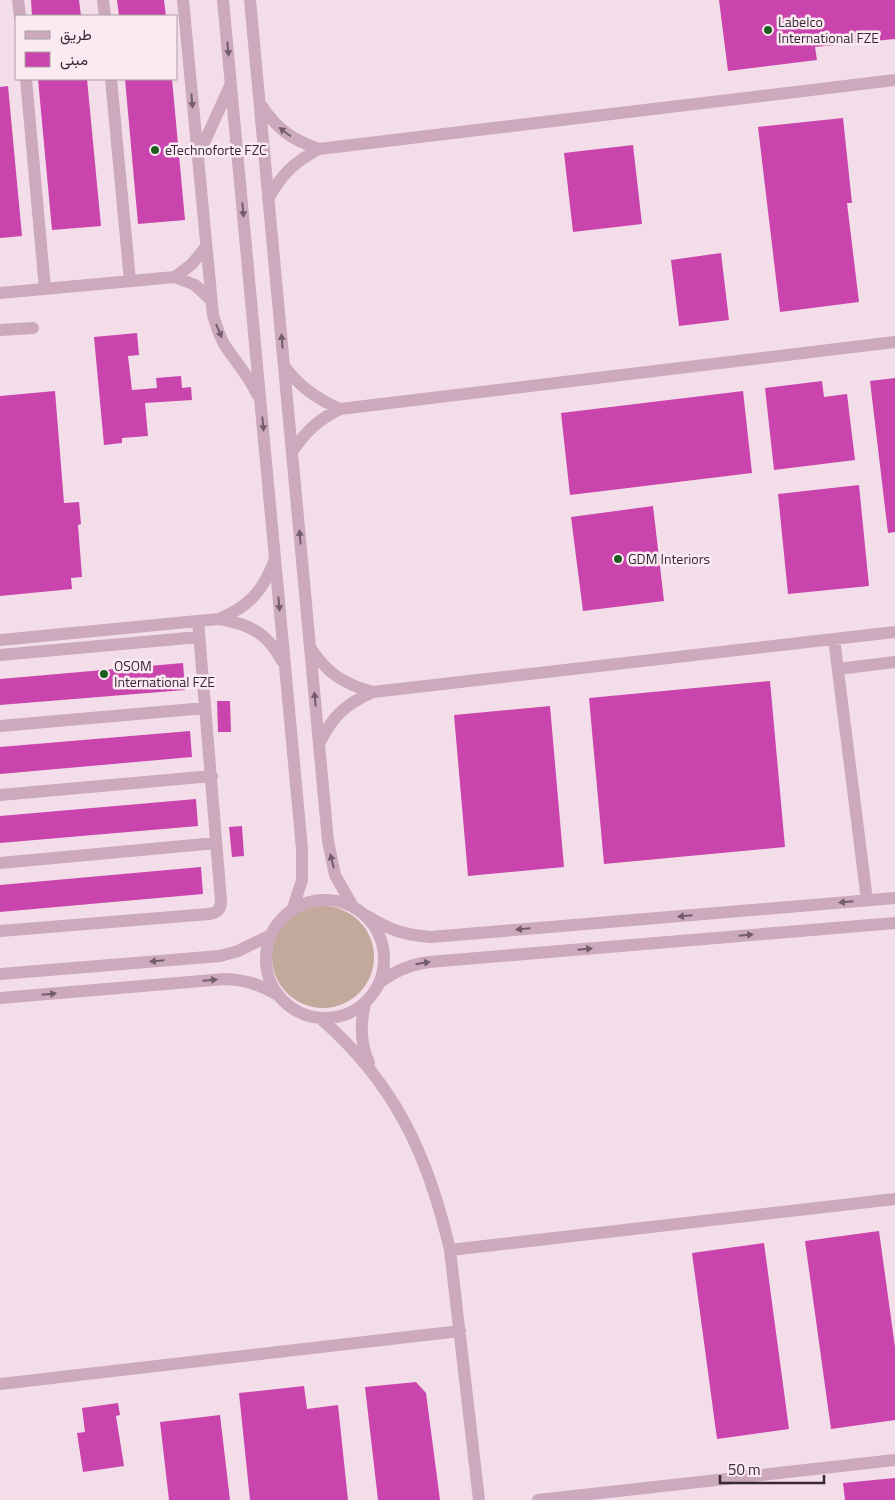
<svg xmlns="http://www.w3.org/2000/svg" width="895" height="1500" viewBox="0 0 895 1500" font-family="'Titillium Web',Vazirmatn,sans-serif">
	<rect width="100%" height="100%" fill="#f3dde8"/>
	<path fill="#c3a89c" d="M272 957a51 51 0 1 1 102 0a51 51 0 1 1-102 0Z"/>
	<path fill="#c945ad" d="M 31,0 L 79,0 L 81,16 L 32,16 Z
		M 117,0 L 164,0 L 166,16 L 119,16 Z
		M 719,0 L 895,0 L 895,39 L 815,47 L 817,60 L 728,71 Z
		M 38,79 L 87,79 L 101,226 L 52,230 Z
		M 125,79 L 172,79 L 185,220 L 138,224 Z
		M 8,86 L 22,236 L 0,238 L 0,87 Z
		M 843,118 L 852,203 L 847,203 L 859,302 L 780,312 L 758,127 Z
		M 633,145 L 642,224 L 573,232 L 564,153 Z
		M 721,253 L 729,320 L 679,326 L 671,260 Z
		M 137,333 L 139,355 L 128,356 L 132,390 L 157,388 L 156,378 L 181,376 L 182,388 L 191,387 L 192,400 L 145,403 L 148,436 L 122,438 L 122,443 L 104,445 L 94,337 Z
		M 895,378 L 895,532 L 888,533 L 870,381 Z
		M 822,381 L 824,397 L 847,394 L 855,460 L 774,470 L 765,388 Z
		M 55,391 L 64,503 L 79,502 L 81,524 L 78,525 L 82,577 L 71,578 L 72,589 L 0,596 L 0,396 Z
		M 743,391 L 752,473 L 570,495 L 561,413 Z
		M 859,485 L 869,586 L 788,594 L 778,494 Z
		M 653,506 L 664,601 L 583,611 L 571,517 Z
		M 183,663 L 185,690 L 0,705 L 0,679 Z
		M 770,681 L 785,847 L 604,864 L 589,698 Z
		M 217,701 L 230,701 L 231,732 L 218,732 Z
		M 550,706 L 564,867 L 468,876 L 454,715 Z
		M 190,731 L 192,757 L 0,774 L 0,747 Z
		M 196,799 L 198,826 L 0,843 L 0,816 Z
		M 242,826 L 244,856 L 232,857 L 229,827 Z
		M 201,867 L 203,894 L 0,912 L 0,885 Z
		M 879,1231 L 895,1347 L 895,1420 L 831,1429 L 805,1241 Z
		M 764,1243 L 789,1429 L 717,1439 L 692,1253 Z
		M 416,1382 L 426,1393 L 440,1500 L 378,1500 L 365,1387 Z
		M 304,1386 L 307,1409 L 338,1405 L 348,1500 L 250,1500 L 239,1393 Z
		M 118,1403 L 120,1415 L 116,1416 L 124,1466 L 83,1472 L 77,1433 L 85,1432 L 82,1408 Z
		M 220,1415 L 230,1500 L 169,1500 L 160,1422 Z
		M 895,1478 L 895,1500 L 845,1500 L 843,1483 Z"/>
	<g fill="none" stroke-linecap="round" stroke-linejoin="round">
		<path stroke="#cca9bd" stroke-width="12" d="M 18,0 L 20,16
			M 103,0 L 105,16
			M 183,0 L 213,315 C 216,325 219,335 224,344 C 235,361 248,375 257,394
			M 223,0 L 302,849 L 302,880 L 293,908
			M 250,0 L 328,841 L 335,875 L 352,905
			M 26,79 L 45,289
			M 111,79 L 130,281
			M 261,105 C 277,129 292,140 319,149
			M 198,156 L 230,86
			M 268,199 C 282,174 294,162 319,149 L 895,80
			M 175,277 L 192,264 L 205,248
			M 0,293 L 175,277 L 195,285 L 210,299
			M 0,330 L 33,328
			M 285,367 C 300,387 317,399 340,409
			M 292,452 C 305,432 319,419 340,409 L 895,342
			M 219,619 C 249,606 262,592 274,562
			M 834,639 L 867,900
			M 0,640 L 219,619 C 249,624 268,633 282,661
			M 311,649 C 328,674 344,684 373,692
			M 0,655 L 199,637
			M 838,669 L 895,662
			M 0,726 L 205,708
			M 319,744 C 332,717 345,704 373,692 L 895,632
			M 0,795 L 212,776
			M 0,863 L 216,843
			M266 959a59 59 0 1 1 118 0a59 59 0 1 1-118 0Z
			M 367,916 C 390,930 404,935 431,937 L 895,898
			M 0,931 L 209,914 C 217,913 221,909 221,901 L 198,621
			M 0,974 L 220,956 L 238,951 L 271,935
			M 379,983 C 395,971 409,965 429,962 L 895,923
			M 0,998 L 225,979 C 245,980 259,984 276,994
			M 365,1004 C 360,1024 360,1043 369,1063
			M 320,1018 C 395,1083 428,1155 450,1250 L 479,1500
			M 450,1250 L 895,1199
			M 0,1384 L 460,1331
			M 538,1500 L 895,1460"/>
	</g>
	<defs><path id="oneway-solid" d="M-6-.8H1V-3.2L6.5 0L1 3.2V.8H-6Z" transform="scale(1.25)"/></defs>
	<g fill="#735c6b">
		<use href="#oneway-solid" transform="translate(228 49) rotate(85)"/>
		<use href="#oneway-solid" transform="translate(192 101) rotate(85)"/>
		<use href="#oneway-solid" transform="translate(285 132) rotate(-143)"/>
		<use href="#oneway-solid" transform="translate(243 210) rotate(85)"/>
		<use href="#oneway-solid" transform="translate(219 331) rotate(67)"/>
		<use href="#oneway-solid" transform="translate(282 341) rotate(-95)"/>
		<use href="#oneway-solid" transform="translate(263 424) rotate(85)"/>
		<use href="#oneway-solid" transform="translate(300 537) rotate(-95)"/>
		<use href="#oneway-solid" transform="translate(279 604) rotate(85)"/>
		<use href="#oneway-solid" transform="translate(315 699) rotate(-95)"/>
		<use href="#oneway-solid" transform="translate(332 861) rotate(-104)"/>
		<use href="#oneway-solid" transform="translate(846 902) rotate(175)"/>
		<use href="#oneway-solid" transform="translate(685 916) rotate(175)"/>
		<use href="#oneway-solid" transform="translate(523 929) rotate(175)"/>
		<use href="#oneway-solid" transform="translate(746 935) rotate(-5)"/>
		<use href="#oneway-solid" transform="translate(585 949) rotate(-5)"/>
		<use href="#oneway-solid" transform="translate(157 961) rotate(175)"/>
		<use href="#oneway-solid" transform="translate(423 963) rotate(-9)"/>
		<use href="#oneway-solid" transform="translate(210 980) rotate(-5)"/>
		<use href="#oneway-solid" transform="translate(49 994) rotate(-5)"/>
	</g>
	<g fill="#1d5b1f" stroke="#faeaf2" stroke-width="2">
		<circle cx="768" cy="30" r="5"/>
		<circle cx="155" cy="150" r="5"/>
		<circle cx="618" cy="559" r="5"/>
		<circle cx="104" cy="674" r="5"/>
	</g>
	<g text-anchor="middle" stroke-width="5" stroke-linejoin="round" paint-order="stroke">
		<g font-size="14" fill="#382934" stroke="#faeaf2" text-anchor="start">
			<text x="778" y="27">Labelco<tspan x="778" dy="16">International FZE</tspan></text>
			<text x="165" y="155">eTechnoforte FZC</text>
			<text x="628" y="564">GDM Interiors</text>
			<text x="114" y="671">OSOM<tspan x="114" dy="16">International FZE</tspan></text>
		</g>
	</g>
	<rect x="15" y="15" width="162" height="65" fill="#faeaf2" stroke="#ac9da6"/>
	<rect x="25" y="31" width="25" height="8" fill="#cca9bd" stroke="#ac9da6"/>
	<text x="60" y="40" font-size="15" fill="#382934">طريق</text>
	<rect x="25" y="52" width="25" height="15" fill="#c945ad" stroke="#ac9da6"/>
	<text x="60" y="65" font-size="15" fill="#382934">مبنى</text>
	<path d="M720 1475v8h104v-8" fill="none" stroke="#382934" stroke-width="2.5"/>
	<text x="728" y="1475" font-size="15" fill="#382934" stroke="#faeaf2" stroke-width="4" paint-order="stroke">50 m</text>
</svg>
